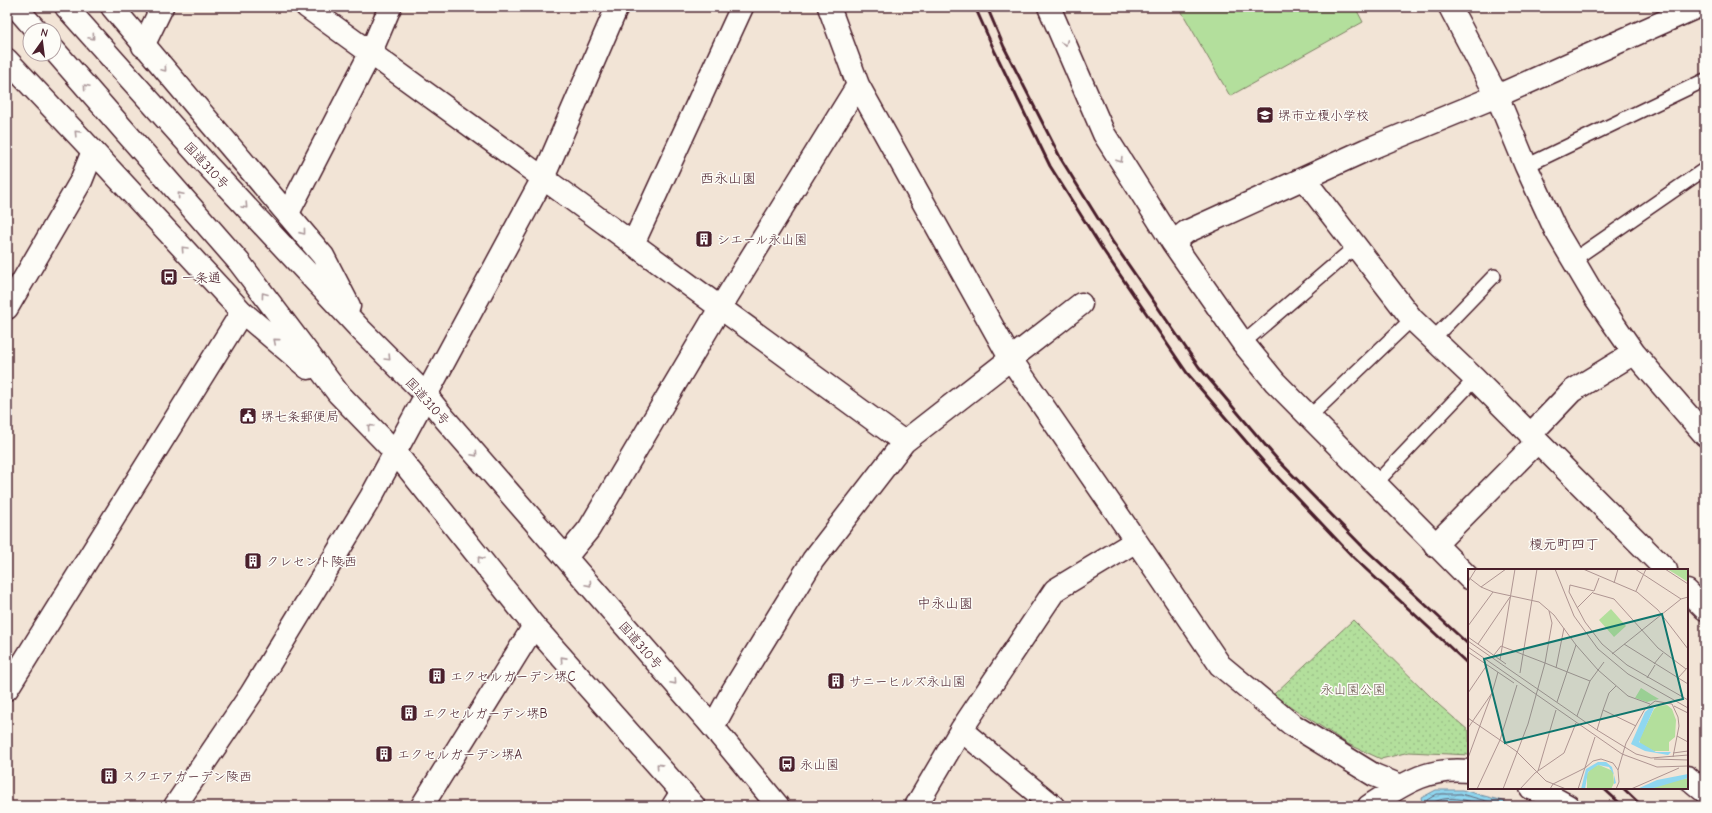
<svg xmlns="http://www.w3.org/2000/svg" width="1712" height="813" viewBox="0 0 1712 813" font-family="'Comic Neue','Klee One',sans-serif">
	<defs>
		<pattern id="park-dots" width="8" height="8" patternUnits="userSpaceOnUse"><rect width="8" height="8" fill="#b3df9c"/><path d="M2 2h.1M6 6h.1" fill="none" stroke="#9bbf87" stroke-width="1.8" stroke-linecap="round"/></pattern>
		<pattern id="water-waves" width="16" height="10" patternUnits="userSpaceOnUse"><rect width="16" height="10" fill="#8fd7f0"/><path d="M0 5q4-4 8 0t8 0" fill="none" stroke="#7db8ce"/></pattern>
	</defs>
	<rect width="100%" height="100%" fill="#f2e4d6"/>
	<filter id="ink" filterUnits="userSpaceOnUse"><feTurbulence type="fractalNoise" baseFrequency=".025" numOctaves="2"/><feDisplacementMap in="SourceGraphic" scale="8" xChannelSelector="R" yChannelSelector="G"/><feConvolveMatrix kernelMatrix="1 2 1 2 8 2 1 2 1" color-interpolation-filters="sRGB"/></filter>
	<g filter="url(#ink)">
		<path fill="url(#park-dots)" stroke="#7e7f64" d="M 1353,620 L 1439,705 L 1469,731 L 1469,755 L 1409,752 L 1381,759 L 1348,744 L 1273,695 Z"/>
		<path fill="#b3df9c" stroke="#7e7f64" d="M 1179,7 L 1355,7 L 1363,22 L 1230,96 Z"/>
		<path fill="url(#water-waves)" stroke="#738da1" d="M 1436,790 L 1462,790 L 1503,801 L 1513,806 L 1424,806 L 1421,798 Z"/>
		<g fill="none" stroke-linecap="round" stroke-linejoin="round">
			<path stroke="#66697a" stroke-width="1" d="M 1427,806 L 1427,800 L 1437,794 L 1461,794 L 1504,806
				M 1432,806 L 1433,803 C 1449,793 1471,802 1487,806"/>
			<g stroke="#4a1f2b" stroke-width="16">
				<path id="lane" d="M 1526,166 L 1705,80
					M 1573,260 L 1705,169
					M 1433,339 L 1494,276
					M 1243,343 L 1356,246
					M 1309,417 L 1412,319
					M 1375,484 L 1475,379"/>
			</g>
			<g stroke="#4a1f2b" stroke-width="25">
				<path id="street" d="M 307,7 L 543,178 L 617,7
					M 829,7 L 858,85 L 1010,358 L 1136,541 L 1220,665 L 1291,724 L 1374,775 L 1401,786
					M 1049,7 L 1104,134 L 1173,243 L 1243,343 L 1275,382 L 1469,578
					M 1450,7 L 1497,96 L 1526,166 L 1556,231 L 1595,297 L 1634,353 L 1705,435
					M 143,46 L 162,7
					M 1304,179 L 1412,319 L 1475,379 L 1666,570
					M 288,213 L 370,54 L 390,7
					M 1173,243 L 1186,232 L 1366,150 L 1497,96 L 1697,7
					M 633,244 L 742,7
					M 7,308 L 81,181 L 93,151
					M 1530,435 L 1572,391 L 1634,353
					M 1435,545 L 1537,442
					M 566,557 L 589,529 L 720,308 L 858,85
					M 1687,591 L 1705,609
					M 7,689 L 242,312
					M 713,727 L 732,692 L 813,560 L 904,442 L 1081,304
					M 1687,777 L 1705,792
					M 1531,788 L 1550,796 L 1568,806
					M 175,806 L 251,694 L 371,497 L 543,178 L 904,442
					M 422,806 L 534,626
					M 673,806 L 682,792
					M 916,806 L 961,730
					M 1053,806 L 961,730 L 1055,590 L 1136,541
					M 1369,806 C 1404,784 1426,767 1469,771"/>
			</g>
			<g stroke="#4a1f2b" stroke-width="25">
				<path id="highway" d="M 16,7 L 36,30
					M 66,7 L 208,166 L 361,330 L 425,394 L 445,419 L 713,727 L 778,806
					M 112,7 L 323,256 L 349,306
					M 54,50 L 239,262 L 338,393 L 395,452 L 534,626 L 694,806
					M 7,60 L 93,151 L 242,312 L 308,368"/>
			</g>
			<use href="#lane" stroke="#fdfcf7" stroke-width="13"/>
			<use href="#street" stroke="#fdfcf7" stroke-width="22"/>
			<use href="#highway" stroke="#fdfcf7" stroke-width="22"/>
			<path stroke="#4a1f2b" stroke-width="3" d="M 975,7 L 995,52 L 1050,166 L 1101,247 L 1187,373 L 1268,467 L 1354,558 L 1469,665
				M 987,7 L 1004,47 L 1061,159 L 1112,241 L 1199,367 L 1277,459 L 1363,547 L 1469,645
				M 1603,788 L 1623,806
				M 1623,788 L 1642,806"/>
		</g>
		<defs><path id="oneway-chevron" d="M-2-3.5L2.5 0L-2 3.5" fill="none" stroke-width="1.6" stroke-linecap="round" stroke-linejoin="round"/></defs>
		<g stroke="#ac999b">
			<use href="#oneway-chevron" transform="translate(92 37) rotate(49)"/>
			<use href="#oneway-chevron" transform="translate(1065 43) rotate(67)"/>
			<use href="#oneway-chevron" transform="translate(164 69) rotate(49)"/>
			<use href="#oneway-chevron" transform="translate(86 87) rotate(-131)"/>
			<use href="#oneway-chevron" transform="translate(77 133) rotate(-134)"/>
			<use href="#oneway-chevron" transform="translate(1120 160) rotate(58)"/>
			<use href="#oneway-chevron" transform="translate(180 195) rotate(-131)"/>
			<use href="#oneway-chevron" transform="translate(245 206) rotate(47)"/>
			<use href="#oneway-chevron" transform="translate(303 232) rotate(51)"/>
			<use href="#oneway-chevron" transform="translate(184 249) rotate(-133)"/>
			<use href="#oneway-chevron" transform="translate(264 295) rotate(-127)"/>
			<use href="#oneway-chevron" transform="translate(276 341) rotate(-140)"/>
			<use href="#oneway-chevron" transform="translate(388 358) rotate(46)"/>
			<use href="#oneway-chevron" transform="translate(370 427) rotate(-134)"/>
			<use href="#oneway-chevron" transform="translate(475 454) rotate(49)"/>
			<use href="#oneway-chevron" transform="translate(480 559) rotate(-129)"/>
			<use href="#oneway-chevron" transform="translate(589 584) rotate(49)"/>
			<use href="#oneway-chevron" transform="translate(563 659) rotate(-132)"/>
			<use href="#oneway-chevron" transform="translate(674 682) rotate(49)"/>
			<use href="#oneway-chevron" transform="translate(659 766) rotate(-132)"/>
		</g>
	</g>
	<defs>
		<g id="school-square" transform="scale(0.9)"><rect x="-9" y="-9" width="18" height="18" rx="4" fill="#4a1f2b" stroke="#fdfcf7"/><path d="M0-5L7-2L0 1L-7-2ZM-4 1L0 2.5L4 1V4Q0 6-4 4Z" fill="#fff"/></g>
		<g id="building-square" transform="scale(0.9)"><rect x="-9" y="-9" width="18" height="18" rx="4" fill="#4a1f2b" stroke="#fdfcf7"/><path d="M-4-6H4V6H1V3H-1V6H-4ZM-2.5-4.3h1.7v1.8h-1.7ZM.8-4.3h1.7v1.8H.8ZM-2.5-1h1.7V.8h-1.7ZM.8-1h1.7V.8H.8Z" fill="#fff"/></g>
		<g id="bus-square" transform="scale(0.9)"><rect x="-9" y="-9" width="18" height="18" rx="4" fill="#4a1f2b" stroke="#fdfcf7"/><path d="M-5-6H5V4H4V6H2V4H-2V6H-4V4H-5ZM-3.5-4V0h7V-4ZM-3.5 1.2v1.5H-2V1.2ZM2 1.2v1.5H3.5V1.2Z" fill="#fff"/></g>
		<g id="civic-square" transform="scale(0.9)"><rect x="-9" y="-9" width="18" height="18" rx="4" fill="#4a1f2b" stroke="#fdfcf7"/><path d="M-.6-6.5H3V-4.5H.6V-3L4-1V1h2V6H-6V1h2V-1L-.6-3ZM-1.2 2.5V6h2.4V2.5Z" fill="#fff"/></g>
	</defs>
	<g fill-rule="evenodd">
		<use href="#school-square" x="1265" y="115"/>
		<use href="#building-square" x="704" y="239"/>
		<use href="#bus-square" x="169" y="277"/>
		<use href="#civic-square" x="248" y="416"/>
		<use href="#building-square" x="253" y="561"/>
		<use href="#building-square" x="437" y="676"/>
		<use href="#building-square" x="836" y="681"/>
		<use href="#building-square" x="409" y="713"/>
		<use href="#building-square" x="384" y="754"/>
		<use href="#bus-square" x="787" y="764"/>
		<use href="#building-square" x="109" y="776"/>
	</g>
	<g text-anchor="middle" stroke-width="3" stroke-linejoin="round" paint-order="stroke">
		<g font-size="13" fill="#4a1f2b" stroke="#fdfcf7" text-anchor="start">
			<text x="1278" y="120">堺市立榎小学校</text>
			<text x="717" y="244">シエール永山園</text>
			<text x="182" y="282">一条通</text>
			<text x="261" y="421">堺七条郵便局</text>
			<text x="266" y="566">クレセント陵西</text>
			<text x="450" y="681">エクセルガーデン堺C</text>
			<text x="849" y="686">サニーヒルズ永山園</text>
			<text x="422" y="718">エクセルガーデン堺B</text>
			<text x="397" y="759">エクセルガーデン堺A</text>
			<text x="800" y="769">永山園</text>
			<text x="122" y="781">スクエアガーデン陵西</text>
		</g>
		<g font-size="13" fill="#4a1f2b" stroke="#fdfcf7">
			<text transform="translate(207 165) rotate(47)" y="5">国道310号</text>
			<text transform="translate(428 401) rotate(48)" y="5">国道310号</text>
			<text transform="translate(641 645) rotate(49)" y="5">国道310号</text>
		</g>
		<g font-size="13" fill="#644f47" stroke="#fdfcf7">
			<text x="1353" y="694">永山園公園</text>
		</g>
		<g font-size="14" fill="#4a1f2b" stroke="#fdfcf7">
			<text x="728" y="183">西永山園</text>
			<text x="1564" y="549">榎元町四丁</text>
			<text x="945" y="608">中永山園</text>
		</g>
	</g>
	<g transform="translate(1468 569)">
		<rect width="220" height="220" fill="#f2e4d6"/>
		<path d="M 199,136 L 204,140 L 208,151 L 207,168 L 201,173 L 201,182 L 186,182 L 173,176 L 171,171 L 186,140 L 190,137 ZM 131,196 L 145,202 L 146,214 L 143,220 L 119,219 L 119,205 L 125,197 ZM 220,209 L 220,220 L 182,220 L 197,214 Z" fill="#b3df9c"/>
		<path d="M 199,0 L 219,0 L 220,13 L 209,6 ZM 173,119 L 184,126 L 191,130 L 179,133 L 167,129 Z" fill="#b3df9c"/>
		<path d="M 143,40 L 158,57 L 146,68 L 131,51 Z" fill="#b3df9c"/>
		<path d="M 183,138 L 186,139 L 171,173 L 188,183 L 203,183 L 200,186 L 177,182 L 163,175 L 177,143 ZM 130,193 L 138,193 L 144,198 L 148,214 L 146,215 L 146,206 L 141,198 L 130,196 L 120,203 L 117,220 L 113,220 L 118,200 ZM 220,205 L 220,209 L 182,220 L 169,220 L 189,211 Z" fill="#8fd7f0"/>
		<path fill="none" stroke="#af9592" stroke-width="1" d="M 87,0 L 106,47 L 130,80 L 160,105 L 220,139M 115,0 L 169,23 L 190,41 L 220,80M 167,0 L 213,30M 197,0 L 220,15M 0,8 L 13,18 L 38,0M 131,9 L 126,22 L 102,16 L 101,23 L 117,53 L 134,75 L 159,96 L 220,131M 0,13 L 8,0M 146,14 L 150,0M 13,18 L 25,23 L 71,33 L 86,46 L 108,76 L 130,101 L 160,127 L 182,135M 168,22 L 178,0M 125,24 L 146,30 L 190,79 L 218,100M 109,39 L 125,23M 0,57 L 25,23M 0,68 L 38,95M 0,72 L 129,161 L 168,185 L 183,189 L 220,186M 10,75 L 42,28M 156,75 L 220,115M 0,78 L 154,185 L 189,198 L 220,197M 0,83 L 46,114M 144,85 L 213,30 L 220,28M 26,86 L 33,77 L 77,94 L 84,54 L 81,42M 32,91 L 47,0M 186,95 L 195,84M 88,99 L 96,59M 52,104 L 69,0M 179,109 L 187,96M 210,109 L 220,98M 148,117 L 141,124 L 135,141 L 168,157M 0,124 L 19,96M 89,133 L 108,76M 206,137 L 220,144M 109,147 L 122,112 L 136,93M 0,149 L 48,182 L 78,212 L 98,220M 0,159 L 24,124 L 30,103M 129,161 L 135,141M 209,167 L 220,173M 205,184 L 220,182M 0,189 L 24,124M 186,190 L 220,191M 150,201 L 158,174 L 177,140 L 187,132 L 204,135 L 210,148 L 211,157 L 205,188M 70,202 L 88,141M 9,220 L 32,171 L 49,116M 35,220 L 60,155 L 77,94 L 122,112M 52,220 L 67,204 L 96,184 L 108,154M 82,220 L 85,215 L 117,199 L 125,192 L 133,190 L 145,194 L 150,201 L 151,213 L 148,220M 110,220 L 127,168M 163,220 L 211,199"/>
		<path fill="#0f766e" fill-opacity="0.15" stroke="#0f766e" stroke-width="2" d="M 194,45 L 215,130 L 37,174 L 16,90 Z"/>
		<rect width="220" height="220" fill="none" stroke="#4a1f2b" stroke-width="2"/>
	</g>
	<rect width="1712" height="813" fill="none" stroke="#fdfcf7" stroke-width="24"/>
	<rect x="12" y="12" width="1688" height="789" fill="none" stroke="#4a1f2b" stroke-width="1.5" filter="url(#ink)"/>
	<g transform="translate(42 42) rotate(14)"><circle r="19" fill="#fdfcf7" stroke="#b5a4a5"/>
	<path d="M0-3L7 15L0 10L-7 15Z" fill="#4a1f2b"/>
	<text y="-6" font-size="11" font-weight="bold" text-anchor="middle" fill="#4a1f2b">N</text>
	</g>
</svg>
